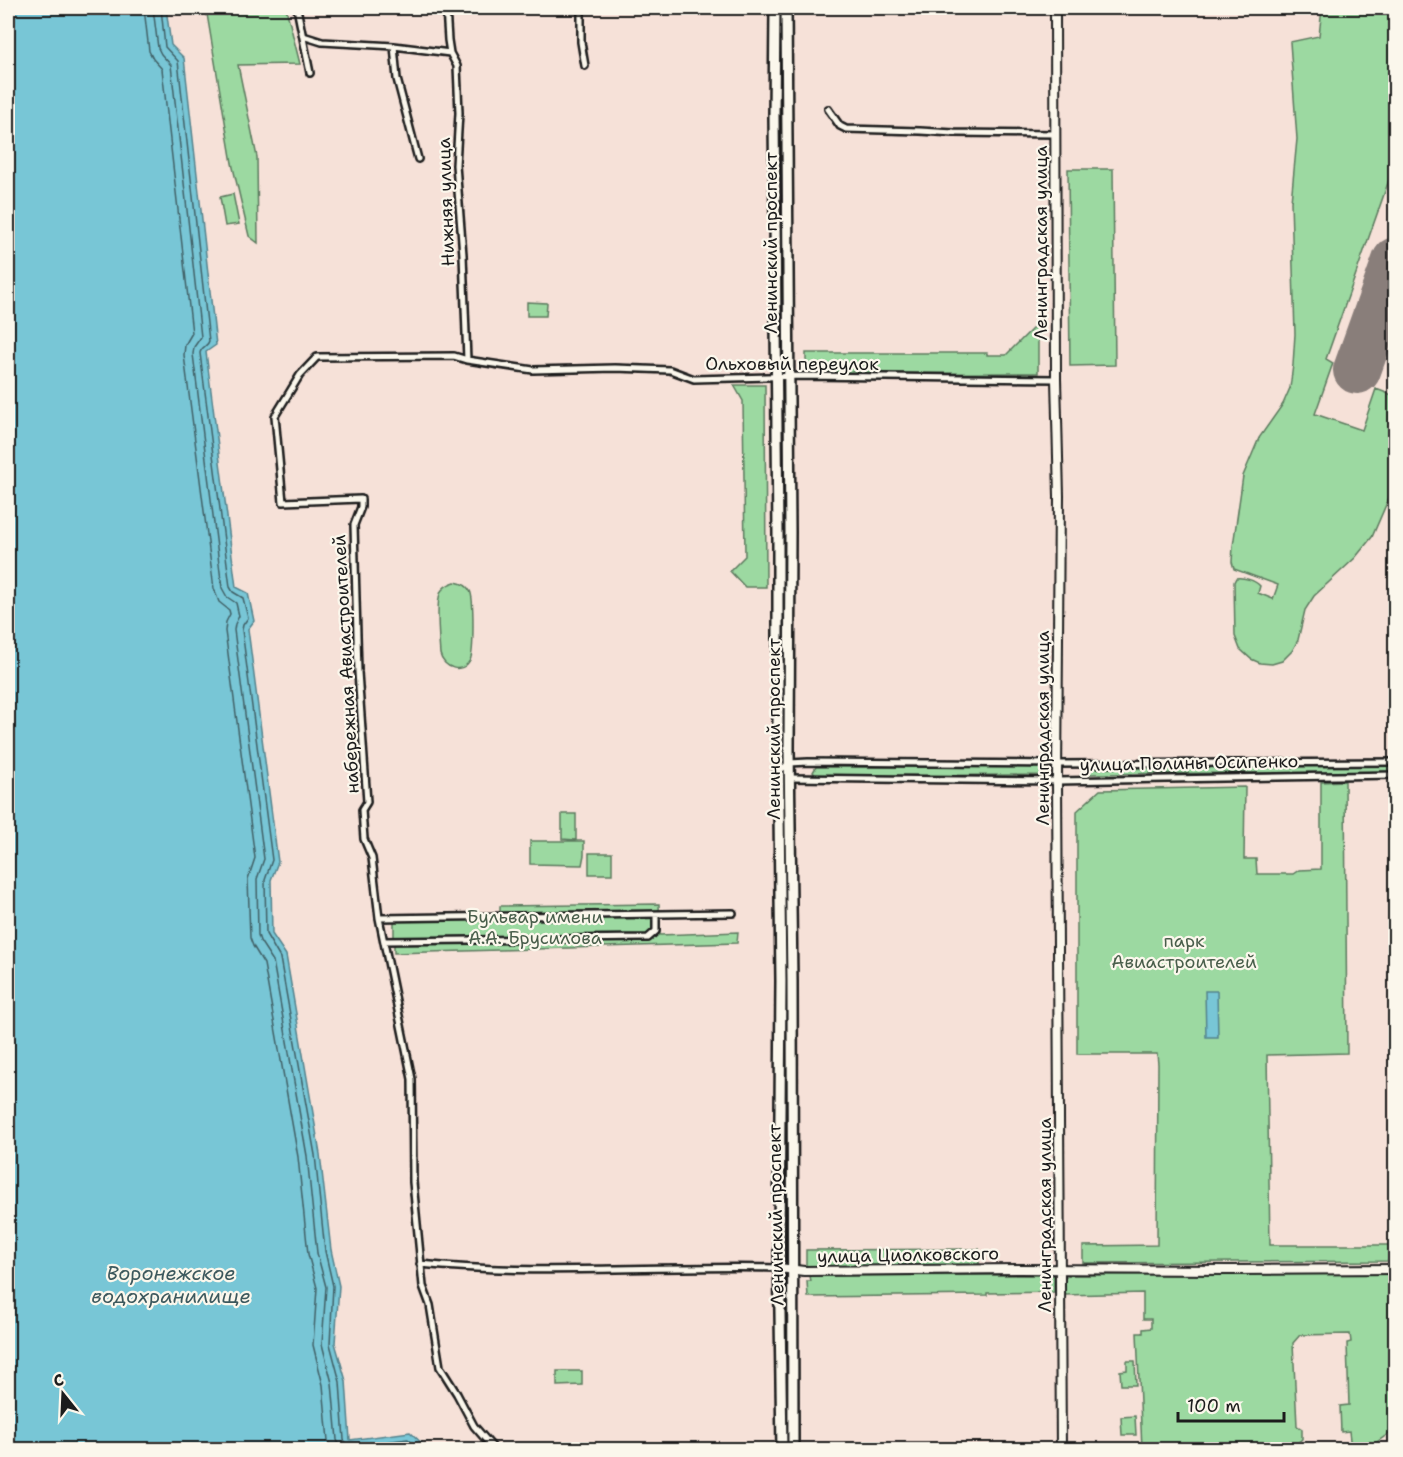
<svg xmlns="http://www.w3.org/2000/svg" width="1403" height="1457" viewBox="0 0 1403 1457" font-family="'Shantell Sans',sans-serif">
	<rect width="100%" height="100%" fill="#f6e1d8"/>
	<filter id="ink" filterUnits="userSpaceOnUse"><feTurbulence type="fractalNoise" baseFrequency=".0167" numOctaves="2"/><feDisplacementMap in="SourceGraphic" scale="12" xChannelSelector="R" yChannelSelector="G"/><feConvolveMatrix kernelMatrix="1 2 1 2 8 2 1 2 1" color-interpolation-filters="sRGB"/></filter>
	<g filter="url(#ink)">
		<path fill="#9cd9a1" stroke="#5c7a5e" stroke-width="1.5" d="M 206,8 L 286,8 L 300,64 L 238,65 L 257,157 L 258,243 L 249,236 L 232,163 Z
			M 1322,8 L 1395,8 L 1395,163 L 1326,359 L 1333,363 L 1315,414 L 1362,430 L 1376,389 L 1395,396 L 1395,484 L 1372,537 L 1355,558 L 1314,596 L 1305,610 L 1298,640 L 1292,651 L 1282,661 L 1272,664 L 1260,663 L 1251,659 L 1240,649 L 1235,636 L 1234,582 L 1236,578 C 1243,577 1255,580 1260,586 L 1258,593 L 1273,599 L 1278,585 L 1234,569 L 1232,562 L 1233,546 L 1243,476 L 1259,438 L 1283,404 L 1290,388 L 1293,365 L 1295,334 L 1291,202 L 1297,139 L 1290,42 L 1319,36 Z
			M 1068,169 L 1113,169 L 1115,365 L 1070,366 Z
			M 233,194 L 239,224 L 225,226 L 220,197 Z
			M 527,302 L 547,303 L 546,316 L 527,316 Z
			M 1034,327 L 1038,327 L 1038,373 L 806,374 L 806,353 L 987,353 L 987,355 L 1006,355 Z
			M 734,385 L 765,385 L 766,587 L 745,587 L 730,571 L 745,556 L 743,401 Z
			M 455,582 C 461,583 467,585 470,591 C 474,597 474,654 470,660 C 462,675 443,668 440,654 C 439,641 436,604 440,594 C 442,587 448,584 455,582 Z
			M 1396,765 L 1395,772 L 1088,774 L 1088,767 Z
			M 816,767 L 1042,767 L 1045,769 L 1045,773 L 1043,775 L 816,776 L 813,772 Z
			M 1345,781 L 1347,1053 L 1267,1055 L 1270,1245 L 1395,1245 L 1395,1261 L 1083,1263 L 1083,1246 L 1157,1245 L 1158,1064 L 1157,1054 L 1077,1054 L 1077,811 L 1100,790 L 1245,787 L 1244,859 L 1256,859 L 1257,874 L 1293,874 L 1299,870 L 1321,869 L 1321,782 Z
			M 562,814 L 576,814 L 576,840 L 562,839 Z
			M 530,841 L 584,841 L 584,855 L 582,865 L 530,864 Z
			M 589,853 L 612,853 L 612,874 L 589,874 Z
			M 659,904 L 660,935 L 738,932 L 737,943 L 394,953 L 394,915 L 500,914 L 500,906 Z
			M 979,1249 L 979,1266 L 806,1267 L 806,1250 Z
			M 1395,1273 L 1395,1429 L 1367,1449 L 1351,1449 L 1349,1431 L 1341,1432 L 1340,1406 L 1349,1405 L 1347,1343 L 1351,1342 L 1350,1334 L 1300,1335 L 1293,1343 L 1297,1426 L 1302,1429 L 1302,1439 L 1291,1449 L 1142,1449 L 1137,1333 L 1143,1333 L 1143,1329 L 1151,1328 L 1151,1319 L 1143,1319 L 1143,1293 L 1065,1295 L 1065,1278 L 1069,1275 Z
			M 1054,1275 L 1054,1292 L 987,1293 L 987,1295 L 808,1297 L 807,1281 L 811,1281 L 810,1276 Z
			M 1127,1361 L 1135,1361 L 1136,1385 L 1121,1385 L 1120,1371 L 1127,1370 Z
			M 557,1371 L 582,1371 L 582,1385 L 557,1386 Z
			M 1135,1416 L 1136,1435 L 1122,1435 L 1121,1417 Z"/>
		<path fill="#78c6d6" stroke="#53828c" stroke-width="1.5" d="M 8,8 L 166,8 L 171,45 L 184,58 L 216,345 L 206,352 L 236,587 L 248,593 L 254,621 L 248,629 L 278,862 L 271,880 L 272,934 L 286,955 L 320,1154 L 331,1250 L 339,1286 L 335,1343 L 346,1381 L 350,1440 L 410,1432 L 428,1449 L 8,1449 Z
			M 1205,991 L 1217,991 L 1218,1037 L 1206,1037 Z"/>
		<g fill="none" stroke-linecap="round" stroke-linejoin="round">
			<path stroke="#416066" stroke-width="1.5" d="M 144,8 L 149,51 L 153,59 L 162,69 L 192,333 L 185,345 L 184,355 L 214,589 L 219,602 L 229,610 L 230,614 L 226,622 L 225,631 L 255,858 L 248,879 L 250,938 L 253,946 L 264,964 L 298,1157 L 308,1254 L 317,1288 L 313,1345 L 323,1385 L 328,1441 L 330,1450
				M 153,8 L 158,48 L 161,54 L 171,65 L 201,337 L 194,347 L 193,354 L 222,588 L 227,597 L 236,603 L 239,616 L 235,624 L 234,630 L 264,859 L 257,879 L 258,935 L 260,941 L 273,961 L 307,1156 L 317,1253 L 326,1287 L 322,1344 L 332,1383 L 337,1440 L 342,1450
				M 161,8 L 165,47 L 178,61 L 209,341 C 208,346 201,347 200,353 L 230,587 L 233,592 L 243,598 L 248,618 L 243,625 L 242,630 L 272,860 L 265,880 L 266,934 L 280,958 L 315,1155 L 325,1251 L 333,1286 L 330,1344 L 340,1382 L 344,1440 L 347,1444 L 352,1446 L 408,1439 L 419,1450"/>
			<path stroke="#897e7a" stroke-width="48" d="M 1357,370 L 1396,261"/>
			<g stroke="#1c1c1c" stroke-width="10">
				<path id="street" d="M 297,8 L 310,73
					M 446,8 L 448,40 L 450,53 L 457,66 L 459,113 L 456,165 L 463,255 L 467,360
					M 581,8 L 581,42 L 585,66
					M 303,36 L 322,42 L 394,46 L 450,53
					M 394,46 L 397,79 L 418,159
					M 828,109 L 840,126 L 846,129 L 920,131 L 954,133 L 1056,134
					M 779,771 L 790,763 L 808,762 L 1057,764 L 1396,762
					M 789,778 L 1057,781 L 1396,775
					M 379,918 L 733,913
					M 384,941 L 648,938 L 656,931 L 656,915
					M 420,1264 C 540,1276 660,1265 779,1268
					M 495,1450 L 474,1426 L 457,1394 L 440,1367 L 430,1305 L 423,1286 L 413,1182 L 412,1079 L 379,918 L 372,858 L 364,839 L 362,810 L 367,802 L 358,672 L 354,525 L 361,507 L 361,499 L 283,502 L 275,416 L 300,375 L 317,357 L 454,356 L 467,360 L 533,370 L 615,368 L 670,370 L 694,379 L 805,376 L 1056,379"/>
			</g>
			<g stroke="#1c1c1c" stroke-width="12">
				<path id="secondary" d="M 1055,8 L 1056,379 L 1059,496 L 1057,781 L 1061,1450
					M 779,1268 L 804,1271 L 1017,1269 L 1230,1270 L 1396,1269"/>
			</g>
			<g stroke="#1c1c1c" stroke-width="14">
				<path id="primary" d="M 775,8 L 774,116 L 778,533 L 778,726 L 781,981 L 779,1244 L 782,1450
					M 786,8 L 790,532 L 789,750 L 792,981 L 793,1450"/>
			</g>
			<use href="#street" stroke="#fbf7ec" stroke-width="5"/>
			<use href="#secondary" stroke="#fbf7ec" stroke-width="8"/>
			<use href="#primary" stroke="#fbf7ec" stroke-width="9"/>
		</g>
	</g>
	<g text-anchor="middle" stroke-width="4.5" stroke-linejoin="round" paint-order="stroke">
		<g font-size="18" fill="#1c1c1c" stroke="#fbf7ec">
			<text transform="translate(446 202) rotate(-92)" y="6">Нижняя улица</text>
			<text transform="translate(771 243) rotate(-90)" y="6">Ленинский проспект</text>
			<text transform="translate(1041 243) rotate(-90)" y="6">Ленинградская улица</text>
			<text x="792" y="370">Ольховый переулок</text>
			<text transform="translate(346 664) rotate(-93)" y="6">набережная Авиастроителей</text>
			<text transform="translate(1043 728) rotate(-90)" y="6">Ленинградская улица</text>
			<text transform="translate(774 729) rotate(-90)" y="6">Ленинский проспект</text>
			<text transform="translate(1189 763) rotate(-1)" y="6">улица Полины Осипенко</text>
			<text transform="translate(776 1215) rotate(-91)" y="6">Ленинский проспект</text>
			<text transform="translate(1045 1215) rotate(-90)" y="6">Ленинградская улица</text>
			<text transform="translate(908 1255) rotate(-1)" y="6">улица Циолковского</text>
		</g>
		<g font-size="18" fill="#495e4b" stroke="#fbf7ec">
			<text x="535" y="923">Бульвар имени<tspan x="535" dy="21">А.А. Брусилова</tspan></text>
			<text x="1184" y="947">парк<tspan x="1184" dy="21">Авиастроителей</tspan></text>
		</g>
		<g font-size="20" font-style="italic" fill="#3c585d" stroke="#fbf7ec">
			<text x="171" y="1280">Воронежское<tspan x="171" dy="23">водохранилище</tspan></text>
		</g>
	</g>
	<rect width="1403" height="1457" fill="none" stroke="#fbf7ec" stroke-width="30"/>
	<rect x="15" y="15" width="1373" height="1427" fill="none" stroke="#1c1c1c" stroke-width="2" filter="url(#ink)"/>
	<g transform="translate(63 1394) rotate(342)" stroke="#fbf7ec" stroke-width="4.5" paint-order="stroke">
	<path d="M0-4.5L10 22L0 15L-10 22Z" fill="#1c1c1c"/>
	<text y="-9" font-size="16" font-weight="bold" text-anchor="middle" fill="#1c1c1c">С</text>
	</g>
	<path d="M1178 1412v9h106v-9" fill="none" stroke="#1c1c1c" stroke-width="3"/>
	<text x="1187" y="1412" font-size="18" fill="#1c1c1c" stroke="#fbf7ec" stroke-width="4.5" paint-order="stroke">100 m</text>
</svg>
